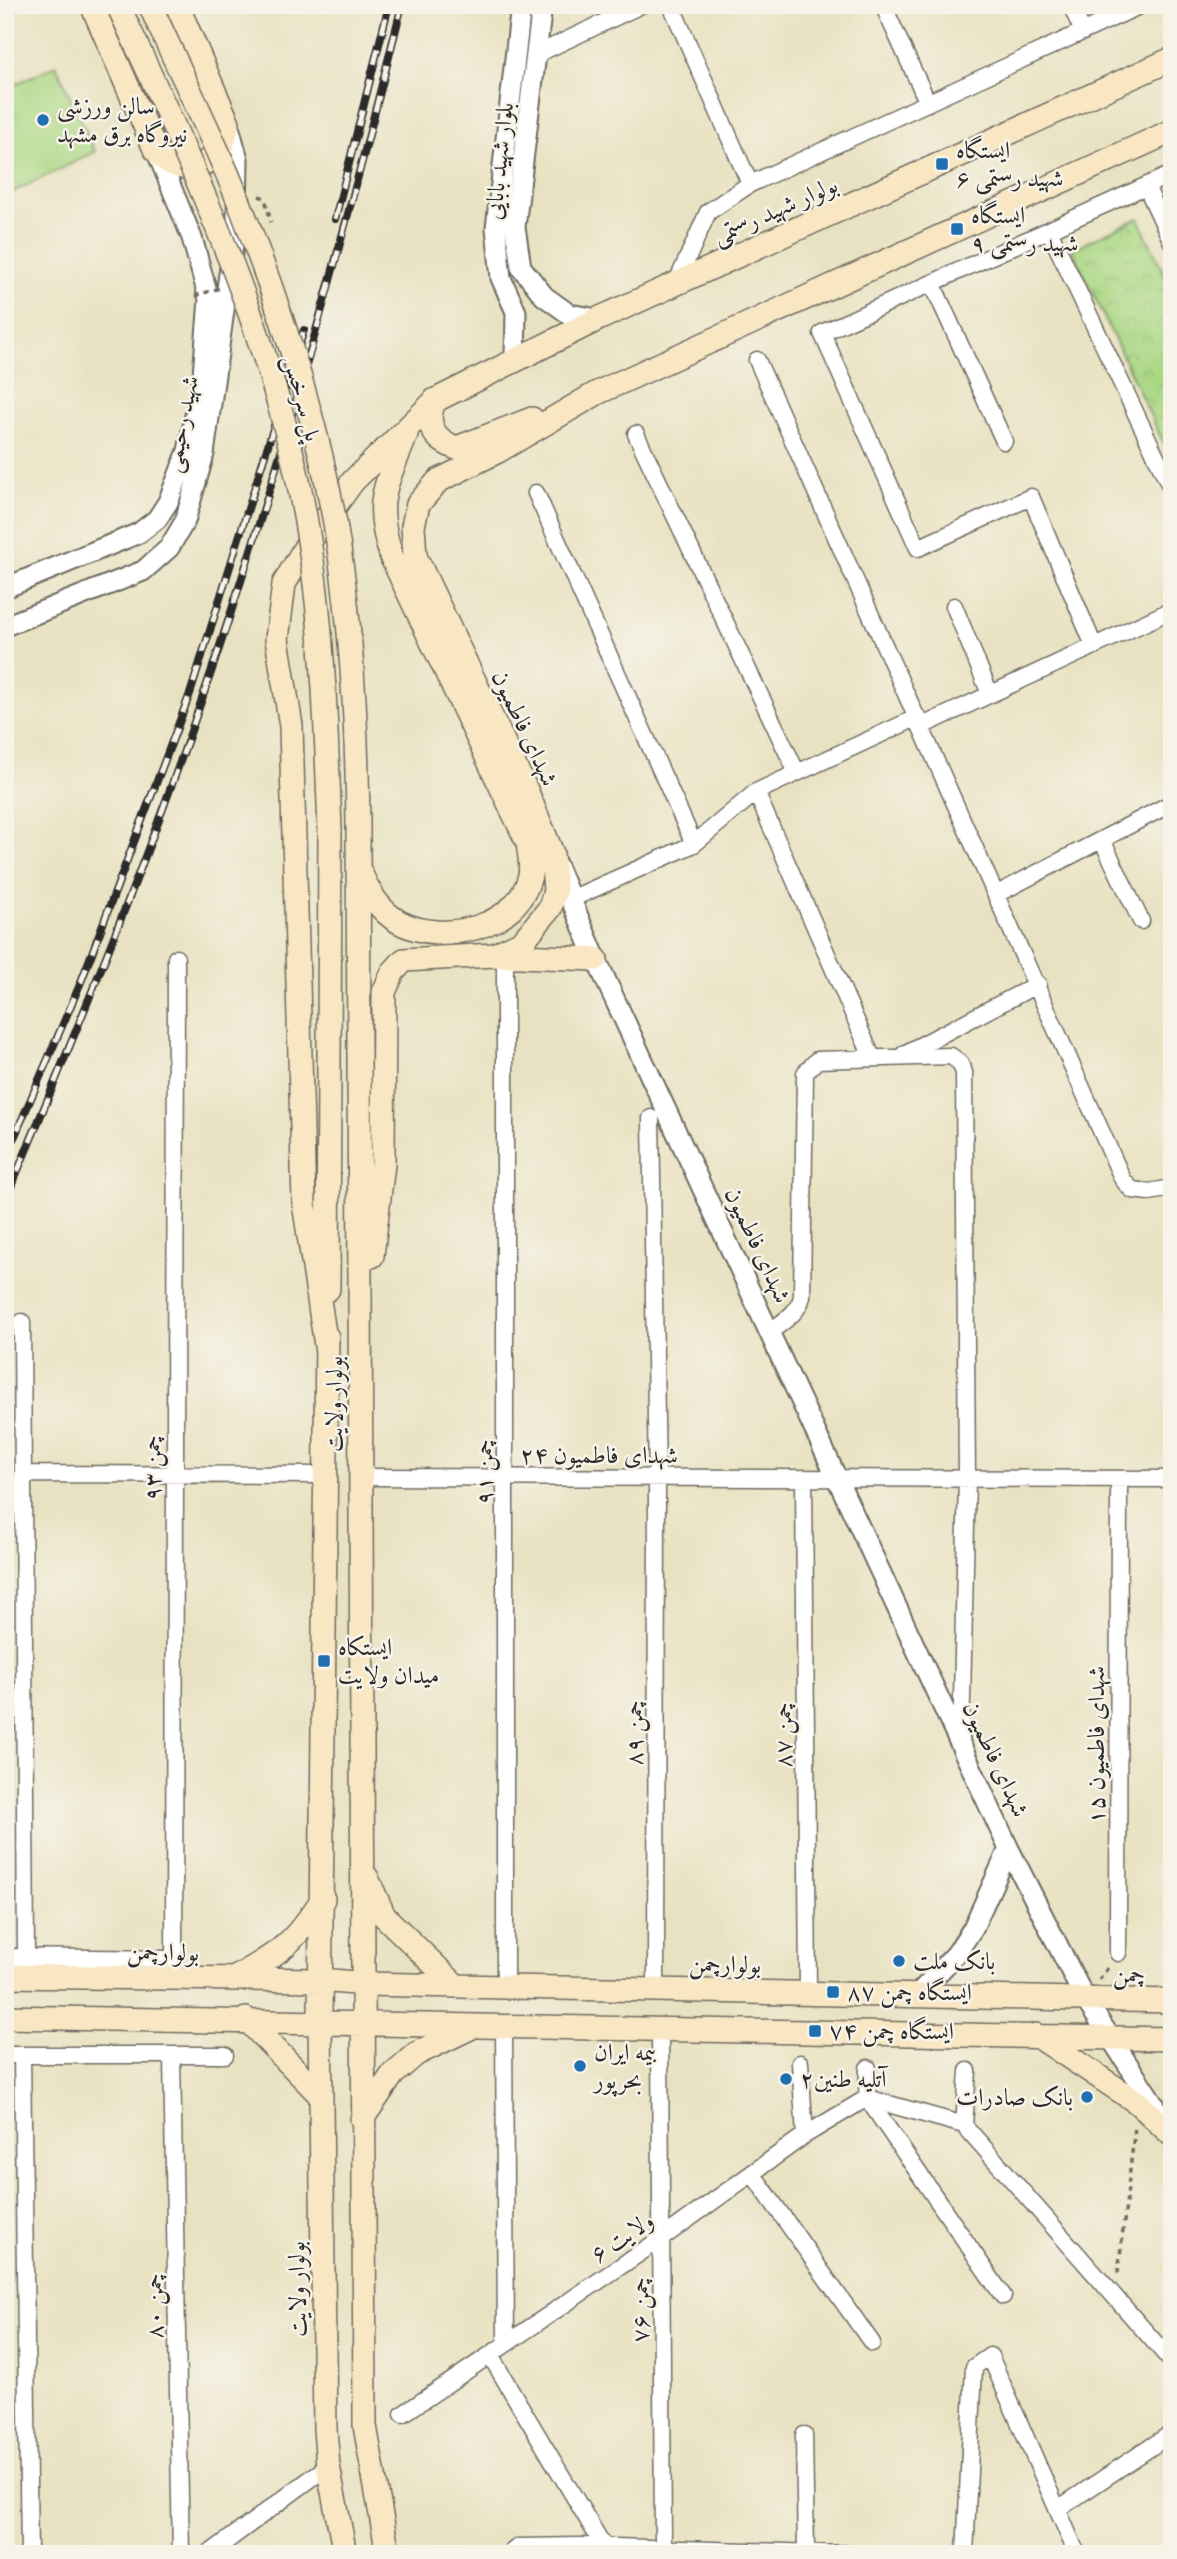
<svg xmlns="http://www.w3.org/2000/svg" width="1177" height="2559" viewBox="0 0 1177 2559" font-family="'IM FELL English',Amiri,serif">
	<defs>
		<pattern id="park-crowns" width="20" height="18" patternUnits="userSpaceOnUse" patternTransform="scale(1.75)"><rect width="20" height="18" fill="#abd885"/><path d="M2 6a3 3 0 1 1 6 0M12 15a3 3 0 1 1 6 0" fill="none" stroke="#93ba73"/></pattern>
	</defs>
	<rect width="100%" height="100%" fill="#f7f3e8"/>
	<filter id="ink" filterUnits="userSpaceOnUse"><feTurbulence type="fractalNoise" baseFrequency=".0143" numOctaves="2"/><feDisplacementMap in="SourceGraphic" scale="14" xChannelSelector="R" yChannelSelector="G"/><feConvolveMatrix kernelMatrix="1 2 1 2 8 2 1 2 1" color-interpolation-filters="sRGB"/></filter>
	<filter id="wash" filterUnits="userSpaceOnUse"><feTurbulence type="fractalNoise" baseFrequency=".00686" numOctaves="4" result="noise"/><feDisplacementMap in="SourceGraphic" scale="28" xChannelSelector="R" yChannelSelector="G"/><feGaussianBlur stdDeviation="1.57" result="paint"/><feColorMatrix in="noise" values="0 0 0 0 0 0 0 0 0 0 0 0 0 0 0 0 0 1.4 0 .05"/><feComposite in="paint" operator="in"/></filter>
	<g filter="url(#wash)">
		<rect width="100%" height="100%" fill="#e9e2c2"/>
		<path fill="#abd885" stroke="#6b8258" stroke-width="2" d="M 56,65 L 95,152 L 5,196 L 5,89 Z"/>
		<path fill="url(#park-crowns)" stroke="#6b8258" stroke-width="2" d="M 1138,218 L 1172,291 L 1172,461 L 1072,249 Z"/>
	</g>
	<g filter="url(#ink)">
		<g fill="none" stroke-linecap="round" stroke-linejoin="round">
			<g stroke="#6e6b60" stroke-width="19">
				<path id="minor" d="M 671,5 L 750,184
					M 883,5 L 928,103
					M 1071,5 L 1083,32
					M 535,55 L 641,5
					M 1146,186 L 1172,242
					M 1049,230 L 1172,490
					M 932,283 L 1004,441
					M 676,284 L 708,212 L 750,184 L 1141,5
					M 757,360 L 1123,1180 L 1132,1190 L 1149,1192 L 1172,1188
					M 636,434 L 797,773
					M 536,493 L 694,844
					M 954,606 L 990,694
					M 1094,646 L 1031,497 L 918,548 L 822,333 L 1172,174
					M 922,726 L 1172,610
					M 756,792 L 872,1057
					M 1102,840 L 1141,921
					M 997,894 L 1172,803
					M 571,899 L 694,844 L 756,792 L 918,717
					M 505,958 L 505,1986
					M 904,1054 L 1038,984
					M 651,1118 L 657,1478 L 656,1989
					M 22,1322 L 26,1957
					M 770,1332 C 782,1322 799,1313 802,1296 L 805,1073 L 817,1060 L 951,1056 L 959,1062 L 964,1072 L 967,1479 L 961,1743
					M 23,1474 L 325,1475
					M 360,1477 L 1172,1479
					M 804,1478 L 808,1992
					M 1118,1953 L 1119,1479
					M 5,1957 L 174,1959
					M 174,1978 L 176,958
					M 504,2026 L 506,2344
					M 660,2030 L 663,2548
					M 5,2055 L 225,2055
					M 22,2055 L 29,2554
					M 172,2058 L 181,2554
					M 800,2063 L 805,2135
					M 968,2071 L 964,2125 L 1172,2362
					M 867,2098 L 1003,2296
					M 867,2098 L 964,2125
					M 867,2098 L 868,2068
					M 752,2173 L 872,2343
					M 490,2355 L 604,2547
					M 403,2414 L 662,2238 L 805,2135 L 867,2098
					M 804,2435 L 806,2552
					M 1058,2509 L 1172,2433
					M 209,2554 L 328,2466
					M 509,2554 L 518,2547 L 581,2546 L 851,2554
					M 965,2554 L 974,2367 L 990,2356 L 1077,2554"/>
			</g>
			<g stroke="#6e6b60" stroke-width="23">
				<path id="tertiary" d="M 542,5 L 515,227 L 521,267 L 544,296 L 569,314 L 598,319
					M 515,358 L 516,312 L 501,278 L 496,228 L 521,5
					M 5,588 L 139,533 L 157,519 L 168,502 L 188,451 L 203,375 L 209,299 L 192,238 L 156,150
					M 5,626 L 143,571 L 169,548 L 185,521 L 204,454 L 237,217 L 238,159 L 228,123
					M 556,864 L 596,959 L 1009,1849 L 1085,1999 L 1165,2121
					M 919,1993 L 956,1954 L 973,1928 L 1009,1849"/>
			</g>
			<g stroke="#6e6b60" stroke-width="26">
				<path id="secondary" d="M 92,5 L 155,149 C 174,174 199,172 221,151 L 228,123 L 177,5
					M 435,400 C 424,423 433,440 457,448 L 532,419
					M 358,824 L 365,2426 L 388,2554
					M 360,872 C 369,892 379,911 399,922 C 442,945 519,929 530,875 C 532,865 529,852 528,843 L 392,558 C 373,501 385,488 406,435
					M 494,955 L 522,942 L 550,908 L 555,891 L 552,853 L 527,792 L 415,556 L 413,526 L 418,504 L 438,481 L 498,451 L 597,393 L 1172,131
					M 372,1256 L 383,1164 L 384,992 L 393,972 L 404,960 L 494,955 L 596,959
					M 328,1289 L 330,830
					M 327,1337 L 320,2021 L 325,2429 L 328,2466 L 345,2554
					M 327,1352 L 304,1203 L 291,726 L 277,639 L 284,584 L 306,546 L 353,481 L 436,400 L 598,319 L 1172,59
					M 367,1878 L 384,1916 L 455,1985
					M 5,1976 L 321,1980 L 365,1984 L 1172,2001
					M 237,1977 C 283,1951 293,1943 323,1899
					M 5,2017 L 1172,2039
					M 246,2019 L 321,2096
					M 1036,2035 L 1138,2103 L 1172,2135
					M 362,2119 L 393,2074 L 416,2054 L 472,2027"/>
			</g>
			<path stroke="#6e6b60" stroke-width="3.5" stroke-dasharray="5 5" stroke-linecap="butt" d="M 259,196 L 265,198 L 271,222
				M 1099,1980 L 1109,1966
				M 1118,2273 L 1135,2127"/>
			<use href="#minor" stroke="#fff" stroke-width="16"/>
			<use href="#tertiary" stroke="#fff" stroke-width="19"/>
			<use href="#secondary" stroke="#f9e7c3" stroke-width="23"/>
			<g stroke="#2b2b2b" stroke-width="8">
				<path id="rail" d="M 335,219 L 389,5
					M 5,1159 L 81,982 L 191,691 L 304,330
					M 5,1201 C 75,1035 144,869 202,699 C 280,472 344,238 402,5"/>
			</g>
			<use href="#rail" stroke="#f7f3e8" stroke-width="5" stroke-dasharray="16" stroke-linecap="butt"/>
			<g stroke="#6e6b60" stroke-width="26" stroke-linecap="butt">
				<path id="secondary-bridge" d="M 118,5 C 197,176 278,346 308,534 C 324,632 326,731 330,830
					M 150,5 C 183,79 221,152 249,228 C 285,322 317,424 335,523 C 352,623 357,723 358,824"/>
			</g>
			<path stroke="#6e6b60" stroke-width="3.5" stroke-dasharray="5 5" stroke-linecap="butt" d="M 195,296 L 220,288"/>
			<use href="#secondary-bridge" stroke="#f9e7c3" stroke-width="23"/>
		</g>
	</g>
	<g fill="#1f6fb2" stroke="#f7f3e8" stroke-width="2.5">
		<circle cx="43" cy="120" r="7"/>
		<rect x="935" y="157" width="14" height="14" rx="3.5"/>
		<rect x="950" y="222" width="14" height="14" rx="3.5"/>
		<rect x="317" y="1654" width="14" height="14" rx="3.5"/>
		<circle cx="899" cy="1961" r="7"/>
		<rect x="826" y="1985" width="14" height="14" rx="3.5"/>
		<rect x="808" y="2024" width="14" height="14" rx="3.5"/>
		<circle cx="580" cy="2066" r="7"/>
		<circle cx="786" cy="2079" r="7"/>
		<circle cx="1087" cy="2097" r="7"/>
	</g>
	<g text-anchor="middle" stroke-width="5" stroke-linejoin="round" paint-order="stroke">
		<g font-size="24" fill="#2b2b2b" stroke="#f7f3e8" text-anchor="start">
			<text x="57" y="114">سالن ورزشی<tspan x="57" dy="28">نیروگاه برق مشهد</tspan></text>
			<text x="956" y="158">ایستگاه<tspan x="956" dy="28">شهید رستمی ۶</tspan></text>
			<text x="971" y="223">ایستگاه<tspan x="971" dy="28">شهید رستمی ۹</tspan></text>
			<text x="338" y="1655">ایستکاه<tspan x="338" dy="28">میدان ولایت</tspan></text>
			<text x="913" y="1969">بانک ملت</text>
			<text x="847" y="2000">ایستگاه چمن ۸۷</text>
			<text x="829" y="2039">ایستگاه چمن ۷۴</text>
			<text x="594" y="2060">بيمه ايران<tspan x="594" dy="28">بحرپور</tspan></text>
			<text x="800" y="2087">آتلیه طنین۲</text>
			<text x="1073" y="2105" text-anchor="end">بانک صادرات</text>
		</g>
		<g font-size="24" fill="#2b2b2b" stroke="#f7f3e8">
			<text transform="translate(499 161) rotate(-84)" y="8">بلوار شهید بابایی</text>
			<text transform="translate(775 210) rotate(-24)" y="8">بولوار شهید رستمی</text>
			<text transform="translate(303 398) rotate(75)" y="8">پل سرخس</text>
			<text transform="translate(181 424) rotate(-79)" y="8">شهید رحیمی</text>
			<text transform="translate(525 728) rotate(65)" y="8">شهدای فاطمیون</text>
			<text transform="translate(758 1245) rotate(65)" y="8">شهدای فاطمیون</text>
			<text transform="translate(334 1404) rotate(-90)" y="8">بولوار ولایت</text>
			<text x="599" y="1463">شهدای فاطمیون ۲۴</text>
			<text transform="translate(152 1468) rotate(-90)" y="8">چمن ۹۳</text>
			<text transform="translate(484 1472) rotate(-90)" y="8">چمن ۹۱</text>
			<text transform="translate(634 1733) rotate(-90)" y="8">چمن ۸۹</text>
			<text transform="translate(783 1735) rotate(-90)" y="8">چمن ۸۷</text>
			<text transform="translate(1096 1745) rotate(-90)" y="8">شهدای فاطمیون ۱۵</text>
			<text transform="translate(996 1759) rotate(65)" y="8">شهدای فاطمیون</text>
			<text transform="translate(163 1952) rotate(1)" y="8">بولوارچمن</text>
			<text transform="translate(725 1964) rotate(1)" y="8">بولوارچمن</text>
			<text transform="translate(1129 1974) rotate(1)" y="8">چمن</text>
			<text transform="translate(622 2237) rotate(-34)" y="8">ولایت ۶</text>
			<text transform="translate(297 2289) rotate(-91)" y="8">بولوار ولایت</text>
			<text transform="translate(154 2306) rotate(-91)" y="8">چمن ۸۰</text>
			<text transform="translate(640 2310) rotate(-90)" y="8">چمن ۷۶</text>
		</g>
	</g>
	<rect width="1177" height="2559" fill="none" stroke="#f7f3e8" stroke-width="28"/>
</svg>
